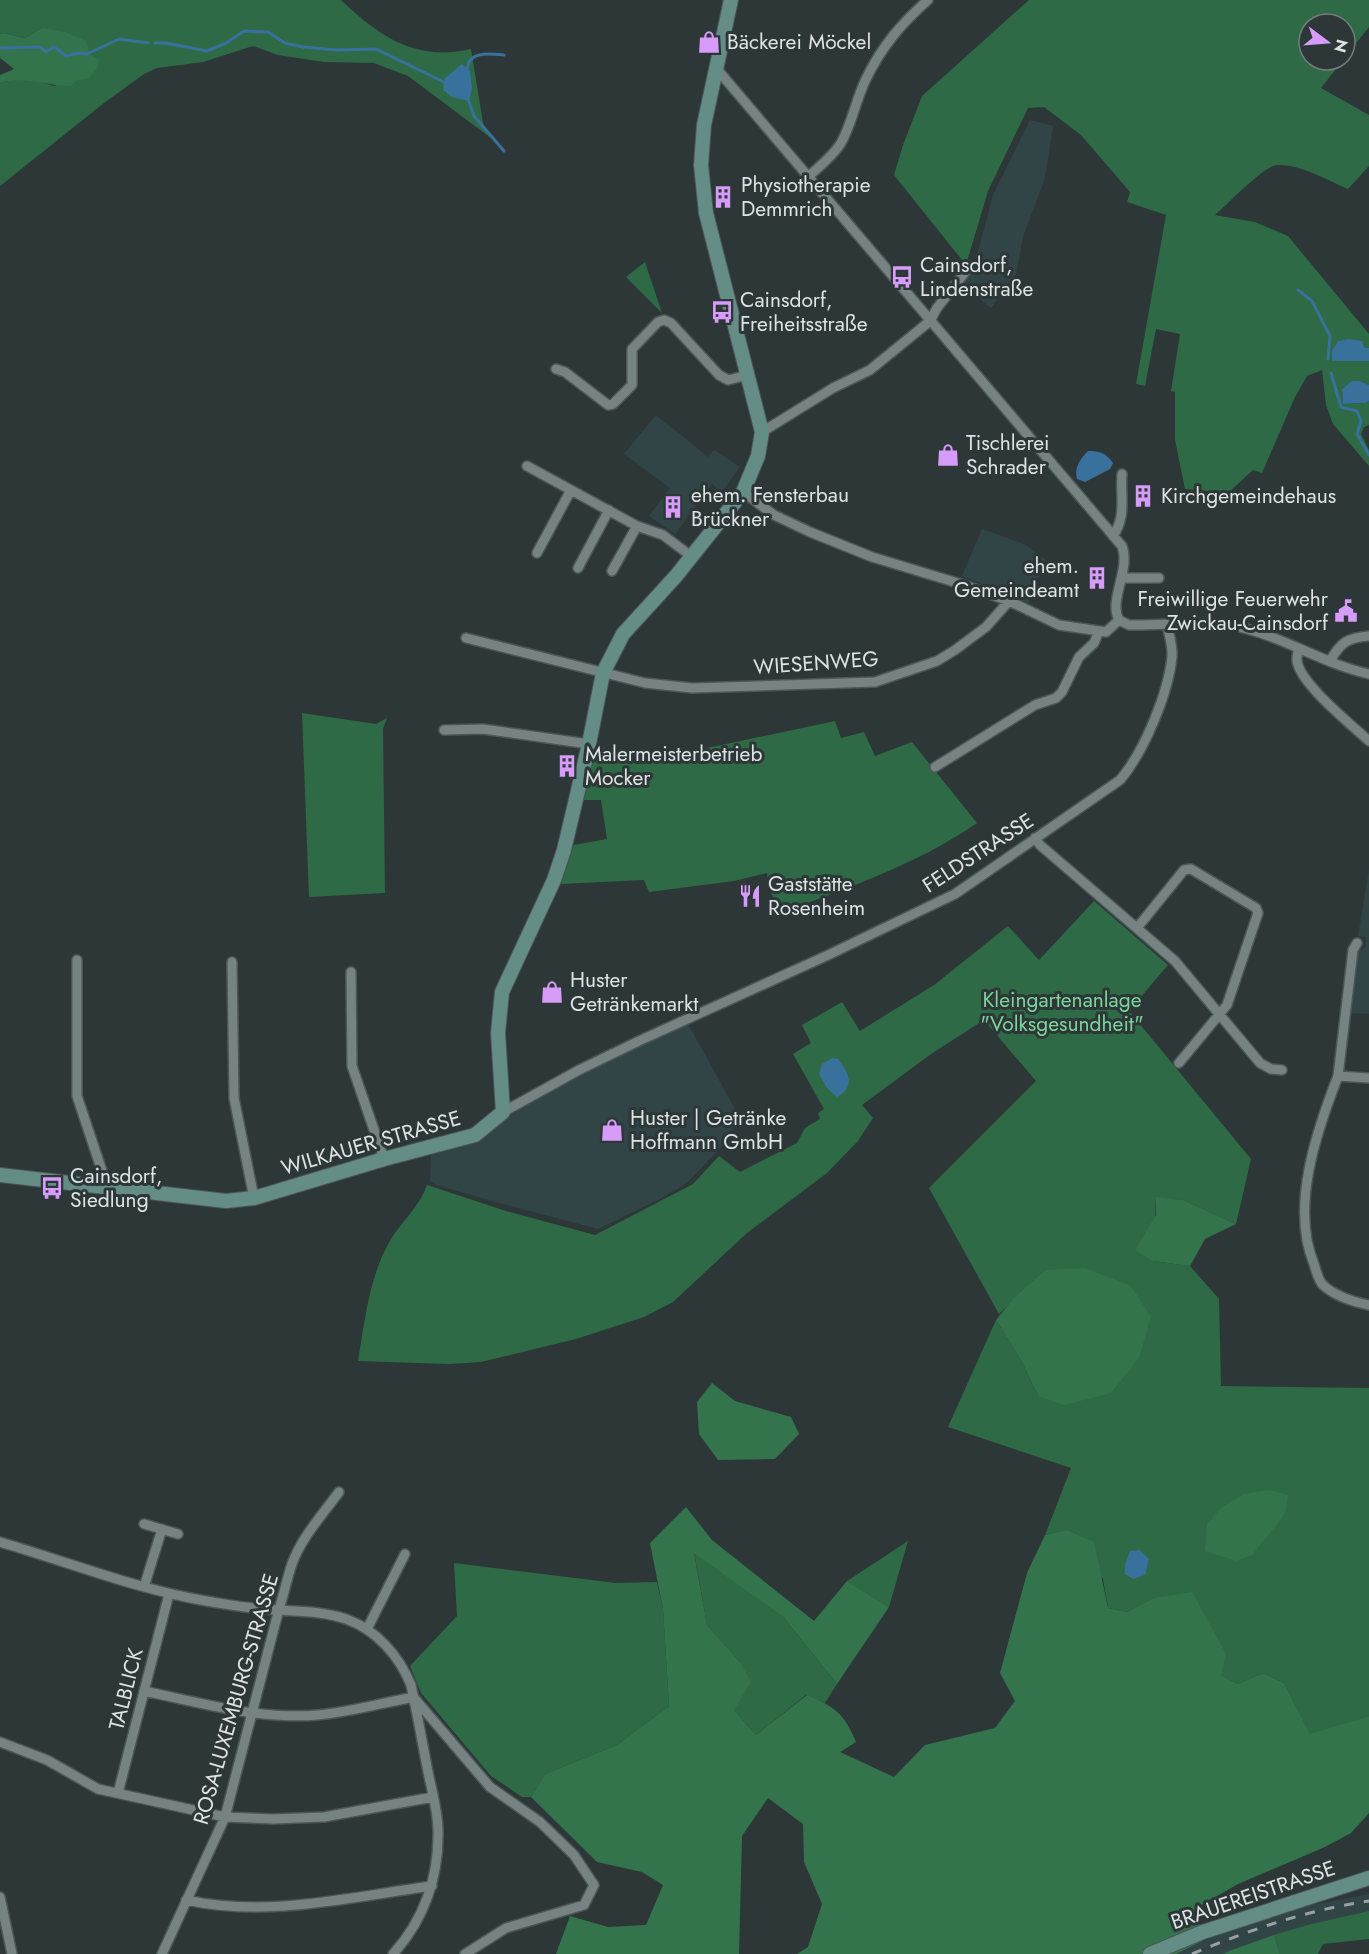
<svg xmlns="http://www.w3.org/2000/svg" width="1369" height="1954" viewBox="0 0 1369 1954" font-family="Jost,sans-serif">
	<rect width="100%" height="100%" fill="#2d3738"/>
	<path fill="#324546" d="M 1030,120 L 1053,126 L 1045,178 L 1023,237 L 1016,274 L 991,308 L 962,285 L 973,271 L 993,195 Z
		M 656,415 L 708,457 L 714,450 L 740,467 L 722,492 L 712,484 L 675,534 L 649,516 L 670,488 L 624,454 Z
		M 982,529 L 1026,545 L 1046,560 L 1028,603 L 962,576 Z
		M 1369,870 L 1369,1014 L 1351,1013 L 1356,952 L 1365,948 L 1366,937 L 1358,936 Z
		M 688,1024 L 739,1116 L 723,1145 L 687,1183 L 662,1198 L 598,1229 L 518,1208 L 436,1185 L 430,1181 L 431,1155 L 470,1144 L 485,1137 L 512,1114 L 556,1088 Z
		M 1369,1894 L 1369,1911 L 1311,1924 L 1223,1954 L 1176,1954 L 1229,1930 L 1270,1916 L 1307,1906 Z"/>
	<path fill="#2e6a45" d="M 0,0 L 341,0 C 379,36 415,62 471,49 L 483,123 L 491,138 L 408,76 L 374,63 L 324,62 L 278,55 L 253,46 L 203,62 L 157,68 L 144,74 L 104,103 L 0,186 L 0,83 C 19,77 37,81 55,86 L 90,55 L 42,28 L 25,38 L 3,33 L 0,34 Z
		M 1029,0 L 1369,0 L 1369,27 L 1345,57 L 1345,24 L 1309,24 L 1309,60 L 1343,60 L 1321,88 L 1369,115 L 1369,166 L 1348,189 C 1327,180 1300,164 1277,165 C 1263,166 1227,205 1215,215 L 1255,222 L 1288,236 L 1369,334 L 1369,348 L 1338,341 L 1332,350 L 1332,361 L 1369,361 L 1369,385 L 1360,381 L 1351,381 L 1342,389 L 1343,404 L 1366,403 L 1369,401 L 1369,425 L 1364,427 L 1361,434 L 1369,450 L 1369,466 L 1333,424 L 1326,405 L 1322,370 L 1307,376 L 1295,397 L 1262,473 L 1253,470 L 1228,493 L 1185,489 L 1175,440 L 1175,392 L 1171,391 L 1180,334 L 1156,329 L 1145,386 L 1136,384 L 1166,215 L 1127,202 L 1130,192 L 1081,135 L 1044,107 L 1028,108 L 988,191 L 966,265 L 894,175 L 903,145 L 922,96 Z
		M 645,262 L 662,313 L 626,277 Z
		M 302,713 L 376,724 L 387,718 L 383,729 L 385,893 L 309,897 Z
		M 835,721 L 841,738 L 864,732 L 875,756 L 912,742 L 977,823 C 916,865 849,887 781,913 L 769,889 L 767,873 L 734,881 L 649,892 L 644,880 L 561,884 L 574,845 L 607,839 L 601,800 L 584,800 L 596,747 L 674,755 Z
		M 1094,901 L 1168,965 L 1129,1011 L 1251,1159 L 1236,1224 L 1183,1200 L 1156,1198 L 1153,1261 L 1190,1266 L 1219,1299 L 1221,1386 L 1369,1388 L 1369,1716 L 1310,1735 L 1284,1683 L 1263,1673 L 1238,1684 L 1221,1675 L 1153,1598 L 1127,1612 L 1108,1608 L 1103,1579 L 1066,1530 L 1045,1535 L 1071,1468 L 948,1427 L 996,1320 L 1022,1362 L 1038,1396 L 1045,1270 L 999,1314 L 929,1188 L 1036,1081 L 984,1020 L 931,1054 L 862,1105 L 873,1118 L 858,1141 L 827,1173 L 747,1233 L 673,1302 L 644,1317 L 576,1339 L 481,1362 L 449,1364 L 358,1361 C 365,1320 369,1276 391,1239 C 402,1221 420,1206 427,1185 L 506,1211 L 595,1235 L 693,1184 L 719,1156 L 740,1172 L 797,1143 L 805,1128 L 820,1119 L 818,1113 L 824,1109 L 793,1054 L 811,1043 L 802,1025 L 842,1002 L 860,1031 L 934,985 L 1008,926 L 1039,960 Z
		M 908,1541 L 889,1607 L 847,1581 Z
		M 694,1552 L 784,1618 L 837,1684 L 825,1703 L 806,1695 L 756,1735 L 734,1710 L 740,1662 L 707,1625 Z
		M 454,1563 L 616,1583 L 657,1582 L 663,1609 L 669,1706 L 617,1745 L 545,1774 L 531,1797 L 522,1797 L 491,1776 L 421,1693 L 410,1666 L 457,1616 Z
		M 1369,1911 L 1369,1939 L 1323,1944 L 1318,1954 L 1280,1954 L 1274,1935 L 1311,1924 Z"/>
	<path fill="#34744c" d="M 42,28 L 65,32 L 86,41 L 90,55 L 99,59 L 98,67 L 89,78 L 77,80 L 71,86 C 47,86 24,76 0,83 L 0,75 L 14,69 L 0,58 L 0,34 L 3,33 L 25,38 Z
		M 1156,1197 L 1183,1200 L 1236,1224 L 1205,1239 L 1190,1266 L 1153,1261 L 1135,1250 L 1156,1215 Z
		M 1085,1268 L 1131,1286 L 1151,1317 L 1139,1358 L 1111,1393 L 1064,1405 L 1038,1396 L 1022,1362 L 996,1320 L 1013,1299 L 1045,1270 Z
		M 712,1383 L 735,1401 L 791,1417 L 799,1434 L 775,1459 L 718,1460 L 699,1434 L 697,1402 Z
		M 1270,1490 L 1288,1495 L 1285,1514 L 1252,1555 L 1236,1561 L 1205,1551 L 1207,1524 L 1221,1508 L 1243,1494 Z
		M 686,1507 L 712,1540 L 814,1621 L 847,1581 L 889,1607 L 837,1684 L 784,1618 L 694,1553 L 707,1625 L 740,1662 L 751,1682 L 734,1710 L 756,1735 L 807,1695 C 835,1707 844,1713 856,1742 L 840,1752 L 894,1777 L 925,1745 L 995,1728 L 1015,1701 L 1000,1673 L 1027,1573 L 1045,1535 L 1066,1530 L 1094,1542 L 1108,1608 L 1127,1612 L 1153,1598 L 1192,1592 L 1226,1654 L 1221,1675 L 1238,1684 L 1263,1673 L 1284,1683 L 1310,1734 L 1369,1716 L 1369,1813 L 1351,1833 L 1325,1847 L 1238,1884 L 1198,1907 L 1201,1938 L 1203,1941 L 1176,1954 L 797,1954 L 808,1947 L 822,1904 L 804,1862 L 803,1824 L 768,1798 L 742,1836 L 739,1954 L 556,1954 L 570,1916 L 608,1927 L 646,1925 L 663,1885 L 642,1872 L 597,1862 L 531,1797 L 545,1774 L 617,1745 L 669,1706 L 663,1609 L 650,1543 Z
		M 1274,1935 L 1280,1954 L 1223,1954 L 1229,1951 Z"/>
	<path fill="#39719d" d="M 462,64 L 470,71 L 472,88 L 469,101 L 452,97 L 443,90 L 445,78 Z
		M 1349,339 L 1362,341 L 1364,347 L 1369,348 L 1369,361 L 1332,361 L 1332,350 L 1338,341 Z
		M 1351,381 L 1360,381 L 1369,385 L 1369,401 L 1366,403 L 1343,404 L 1342,389 Z
		M 1088,451 C 1100,451 1106,453 1113,463 L 1110,469 L 1085,482 L 1077,479 C 1074,468 1080,459 1088,451 Z
		M 832,1058 L 838,1059 C 849,1073 856,1087 837,1097 L 827,1088 L 819,1074 L 822,1064 Z
		M 1139,1550 L 1149,1559 L 1145,1575 L 1133,1579 L 1125,1574 L 1125,1565 L 1130,1551 Z"/>
	<g fill="none" stroke-linecap="round" stroke-linejoin="round">
		<path stroke="#39719d" stroke-width="3" d="M 155,43 L 166,43 L 207,51 L 226,43 L 244,31 L 268,32 L 285,43 L 303,47 L 337,50 L 376,49 L 448,84
			M 0,48 L 40,47 L 46,52 L 54,47 L 66,56 L 79,53 L 87,54 L 119,39 L 148,43
			M 466,72 C 467,69 468,66 469,62 C 475,51 494,54 504,55
			M 468,99 L 474,116 L 504,151
			M 1298,290 L 1312,301 L 1330,336 L 1328,359
			M 1331,373 L 1341,407 L 1357,411 L 1361,421 L 1357,434 L 1369,455"/>
		<g stroke="#4d5656" stroke-width="12">
			<path id="street" d="M 716,68 L 1122,546 C 1131,569 1108,601 1119,620
				M 809,176 C 820,166 833,156 841,143 C 852,124 856,99 866,79 C 882,46 901,24 928,0
				M 556,369 L 565,372 L 608,405 L 613,404 L 632,385 L 632,349 L 658,322 L 664,320 L 671,323 L 719,375 L 728,380 L 748,375
				M 762,432 L 833,388 L 870,370 L 930,321 L 937,308 L 970,266
				M 527,466 L 637,526 L 663,535 L 691,556
				M 743,492 L 774,515 L 810,532 L 872,557 L 961,584 L 1009,601 L 1059,625 L 1106,632 L 1119,620
				M 1113,536 C 1127,516 1120,496 1122,474
				M 537,553 L 571,490
				M 578,568 L 609,510
				M 612,571 L 637,526
				M 1122,578 L 1159,578
				M 1119,620 L 1129,625 C 1166,626 1203,619 1239,627 C 1284,637 1324,664 1369,674
				M 466,638 L 645,683 L 692,688 L 875,682 L 937,661 L 955,650 L 986,627 L 1009,601
				M 1299,649 C 1298,652 1297,655 1297,658 C 1295,680 1352,725 1369,741
				M 1330,661 C 1341,642 1347,638 1369,636
				M 444,730 L 483,729 L 589,744
				M 935,767 L 1035,705 L 1056,698 L 1062,692 L 1079,657 L 1094,643 L 1099,631
				M 1035,838 L 1040,845 L 1175,961 L 1260,1063 L 1271,1069 L 1282,1070
				M 1137,928 L 1184,870 L 1191,869 L 1256,908 L 1258,913 L 1227,1005 L 1179,1063
				M 77,960 L 77,1096 L 104,1177 L 104,1187
				M 232,962 L 234,1098 L 254,1198
				M 351,972 L 352,1066 L 384,1159
				M 1338,1076 L 1353,950 L 1357,943
				M 1369,1078 L 1338,1076 C 1317,1130 1290,1207 1314,1264 C 1316,1270 1318,1280 1323,1285 C 1335,1296 1354,1302 1369,1305
				M 503,1112 L 579,1070 L 641,1040 L 826,956 L 955,894 L 1120,780 C 1144,752 1168,694 1172,657 C 1173,647 1169,634 1167,624
				M 144,1524 L 178,1534
				M 0,1542 C 68,1562 136,1589 206,1601 C 225,1604 245,1608 265,1609 C 292,1612 320,1610 346,1619 C 377,1630 399,1656 411,1685 C 417,1713 422,1740 427,1767 C 431,1788 438,1810 438,1831 C 439,1877 424,1920 393,1954
				M 144,1587 L 162,1529
				M 367,1629 L 405,1554
				M 144,1691 C 201,1703 259,1720 318,1715 C 350,1712 382,1703 414,1697
				M 415,1699 L 490,1787 L 540,1822 L 574,1855 L 594,1885 L 584,1905 L 506,1928 L 465,1954
				M 0,1742 L 47,1760 L 98,1789 L 225,1817 L 273,1819 L 324,1817 L 433,1797
				M 118,1793 L 169,1594
				M 0,1897 L 12,1954
				M 186,1900 C 268,1918 350,1897 432,1886
				M 162,1954 L 225,1817 L 279,1609 C 284,1594 287,1578 292,1564 C 301,1538 323,1514 339,1492"/>
		</g>
		<g stroke="#4d5656" stroke-width="16">
			<path id="secondary" d="M 0,1175 L 226,1201 L 254,1198 L 384,1159 L 475,1135 L 503,1112 L 498,1033 L 502,992 L 554,880 L 564,850 L 589,744 L 603,673 L 623,634 L 676,576 L 743,492 L 758,456 L 762,432 L 706,213 L 701,165 L 704,125 L 731,0
				M 1150,1954 L 1203,1932 L 1369,1878"/>
		</g>
		<use href="#street" stroke="#778383" stroke-width="9"/>
		<use href="#secondary" stroke="#648d86" stroke-width="14"/>
		<path stroke="#98a0a1" stroke-width="3" stroke-dasharray="10 10" stroke-linecap="butt" d="M 1192,1954 C 1249,1930 1307,1910 1369,1901"/>
	</g>
	<defs>
		<g id="shop-bare" transform="scale(1.8)"><path d="M-5-2.5h2.3a2.7 3.5 0 0 1 5.4 0H5L5.5 6h-11ZM-1.5-2.5h3a1.5 2.3 0 0 0-3 0Z" fill="#d79bf9" stroke="#2d3738" stroke-width="2.5" paint-order="stroke"/></g>
		<g id="building-bare" transform="scale(1.8)"><path d="M-4-6H4V6H1V3H-1V6H-4ZM-2.5-4.3h1.7v1.8h-1.7ZM.8-4.3h1.7v1.8H.8ZM-2.5-1h1.7V.8h-1.7ZM.8-1h1.7V.8H.8Z" fill="#d79bf9" stroke="#2d3738" stroke-width="2.5" paint-order="stroke"/></g>
		<g id="bus-bare" transform="scale(1.8)"><path d="M-5-6H5V4H4V6H2V4H-2V6H-4V4H-5ZM-3.5-4V0h7V-4ZM-3.5 1.2v1.5H-2V1.2ZM2 1.2v1.5H3.5V1.2Z" fill="#d79bf9" stroke="#2d3738" stroke-width="2.5" paint-order="stroke"/></g>
		<g id="civic-bare" transform="scale(1.8)"><path d="M-.6-6.5H3V-4.5H.6V-3L4-1V1h2V6H-6V1h2V-1L-.6-3ZM-1.2 2.5V6h2.4V2.5Z" fill="#d79bf9" stroke="#2d3738" stroke-width="2.5" paint-order="stroke"/></g>
		<g id="restaurant-bare" transform="scale(1.8)"><path d="M-5-6h1v4h1v-4h1v4h1v-4h1v5L-1.5 .5V6h-2V.5L-5-1ZM5-6V6H3V1.5H1.5Q1.5-4 5-6Z" fill="#d79bf9" stroke="#2d3738" stroke-width="2.5" paint-order="stroke"/></g>
	</defs>
	<g fill-rule="evenodd">
		<use href="#shop-bare" x="709" y="42"/>
		<use href="#building-bare" x="723" y="197"/>
		<use href="#bus-bare" x="902" y="277"/>
		<use href="#bus-bare" x="722" y="312"/>
		<use href="#shop-bare" x="948" y="455"/>
		<use href="#building-bare" x="1143" y="496"/>
		<use href="#building-bare" x="673" y="507"/>
		<use href="#building-bare" x="1097" y="578"/>
		<use href="#civic-bare" x="1346" y="611"/>
		<use href="#building-bare" x="567" y="766"/>
		<use href="#restaurant-bare" x="750" y="896"/>
		<use href="#shop-bare" x="552" y="992"/>
		<use href="#shop-bare" x="612" y="1130"/>
		<use href="#bus-bare" x="52" y="1188"/>
	</g>
	<g text-anchor="middle" stroke-width="6" stroke-linejoin="round" paint-order="stroke">
		<g font-size="21" fill="#dde3e4" stroke="#2d3738" text-anchor="start">
			<text x="727" y="49">Bäckerei Möckel</text>
			<text x="741" y="192">Physiotherapie<tspan x="741" dy="24">Demmrich</tspan></text>
			<text x="920" y="272">Cainsdorf,<tspan x="920" dy="24">Lindenstraße</tspan></text>
			<text x="740" y="307">Cainsdorf,<tspan x="740" dy="24">Freiheitsstraße</tspan></text>
			<text x="966" y="450">Tischlerei<tspan x="966" dy="24">Schrader</tspan></text>
			<text x="691" y="502">ehem. Fensterbau<tspan x="691" dy="24">Brückner</tspan></text>
			<text x="1161" y="503">Kirchgemeindehaus</text>
			<text x="1079" y="573" text-anchor="end">ehem.<tspan x="1079" dy="24">Gemeindeamt</tspan></text>
			<text x="1328" y="606" text-anchor="end">Freiwillige Feuerwehr<tspan x="1328" dy="24">Zwickau-Cainsdorf</tspan></text>
			<text x="585" y="761">Malermeisterbetrieb<tspan x="585" dy="24">Mocker</tspan></text>
			<text x="768" y="891">Gaststätte<tspan x="768" dy="24">Rosenheim</tspan></text>
			<text x="570" y="987">Huster<tspan x="570" dy="24">Getränkemarkt</tspan></text>
			<text x="630" y="1125">Huster | Getränke<tspan x="630" dy="24">Hoffmann GmbH</tspan></text>
			<text x="70" y="1183">Cainsdorf,<tspan x="70" dy="24">Siedlung</tspan></text>
		</g>
		<g font-size="21" fill="#dde3e4" stroke="#2d3738">
			<text transform="translate(816 663) rotate(-4)" y="7">WIESENWEG</text>
			<text transform="translate(978 853) rotate(-33)" y="7">FELDSTRASSE</text>
			<text transform="translate(371 1143) rotate(-16)" y="7">WILKAUER STRASSE</text>
			<text transform="translate(126 1689) rotate(-76)" y="7">TALBLICK</text>
			<text transform="translate(236 1699) rotate(-74)" y="7">ROSA-LUXEMBURG-STRASSE</text>
			<text transform="translate(1253 1895) rotate(-19)" y="7">BRAUEREISTRASSE</text>
		</g>
		<g font-size="21" fill="#7cd69c" stroke="#2d3738">
			<text x="1062" y="1007">Kleingartenanlage<tspan x="1062" dy="24">"Volksgesundheit"</tspan></text>
		</g>
	</g>
	<g transform="translate(1327 42) rotate(106)"><circle r="28" fill="#2d3738" stroke="#737c7d" stroke-width="1.5"/>
	<path d="M0-4.5L10 22L0 15L-10 22Z" fill="#d79bf9"/>
	<text y="-9" font-size="16" font-weight="bold" text-anchor="middle" fill="#dde3e4">N</text>
	</g>
</svg>
